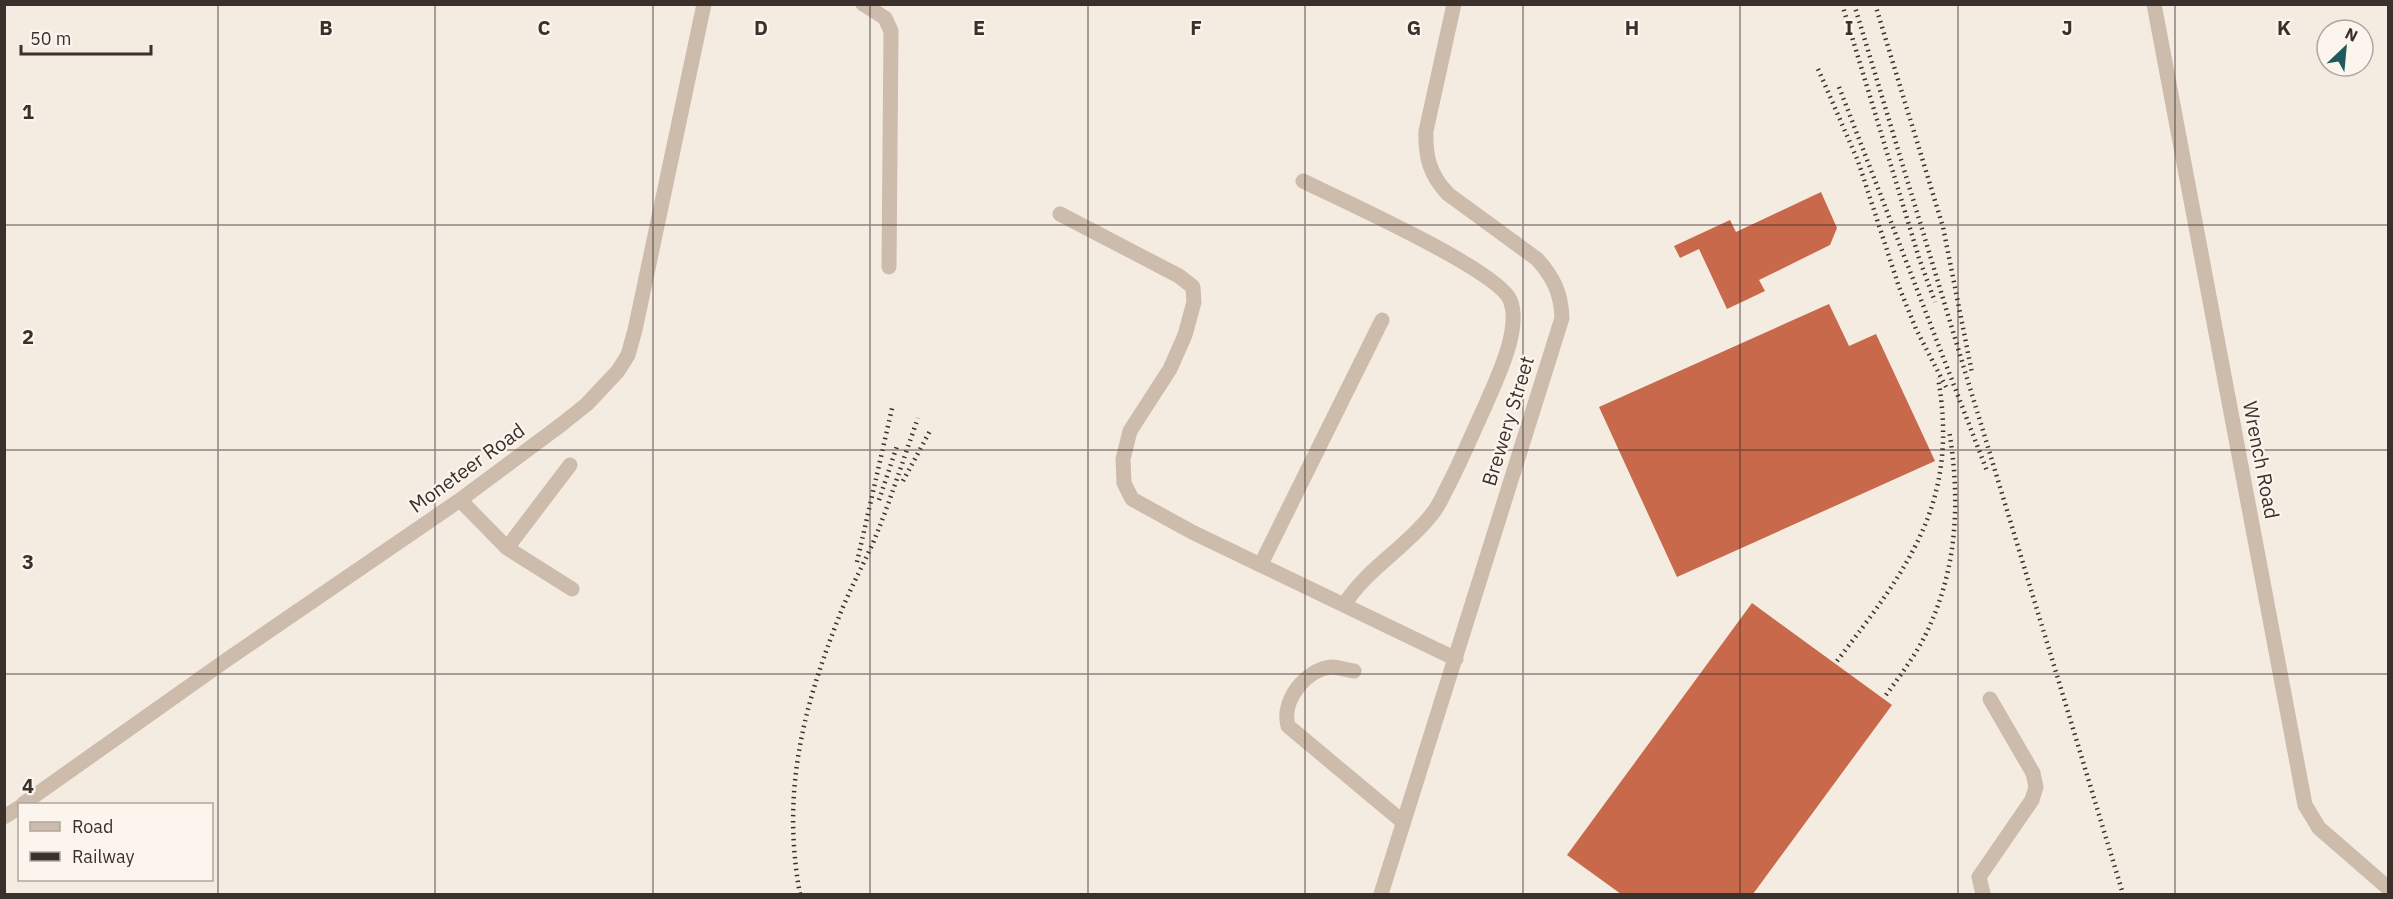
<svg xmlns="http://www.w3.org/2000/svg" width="2393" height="899" viewBox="0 0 2393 899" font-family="'IBM Plex Sans',sans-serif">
	<rect width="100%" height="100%" fill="#f4ebe1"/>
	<path fill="#c8694b" d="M 1821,192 L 1837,228 L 1830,245 L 1759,280 L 1765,291 L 1727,309 L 1699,249 L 1680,258 L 1674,246 L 1730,220 L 1736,232 Z
		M 1829,304 L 1849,346 L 1876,334 L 1935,461 L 1677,577 L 1599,407 Z
		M 1752,603 L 1892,705 L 1753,894 L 1621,894 L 1567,855 Z"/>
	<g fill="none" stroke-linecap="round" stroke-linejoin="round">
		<path stroke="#cdbbac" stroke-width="15" d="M 863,4 L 885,18 L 891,31 L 889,267
			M 2154,4 L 2305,805 L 2319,828 L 2388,888
			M 1303,181 C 1339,199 1498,270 1510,300 C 1522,328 1497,378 1486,404 C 1473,432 1462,459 1448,486 C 1443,495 1439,506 1432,514 C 1406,548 1367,568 1344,605
			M 1060,214 L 1179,276 L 1193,287 L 1194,302 L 1185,335 L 1170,369 L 1130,431 L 1123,459 L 1124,483 L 1132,499 L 1192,532 L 1456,659
			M 460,500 L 507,548 L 572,589
			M 507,548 L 570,465
			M 1261,564 L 1382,320
			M 1354,671 C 1347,670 1338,667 1331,667 C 1305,670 1281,701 1288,726 L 1403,822
			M 23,804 L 225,661 L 460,500 L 562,424 L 587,404 L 618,371 L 628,355 L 635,330 L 704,4
			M 4,817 L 20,807
			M 1381,894 L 1562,318 C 1561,293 1554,278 1537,259 L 1448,194 C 1430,175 1425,157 1426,131 L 1454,4
			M 1983,894 L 1979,877 L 2032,800 L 2036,787 L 2033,773 L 1990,699"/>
		<path stroke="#3b302b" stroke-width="4.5" stroke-dasharray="1.5 4.5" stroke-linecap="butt" d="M 1842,4 L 1919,258 L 1935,302
			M 1854,4 L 2123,894
			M 1875,4 L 1943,227 L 1972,373
			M 1818,69 L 1858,161 L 1899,287 L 1916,329 L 1947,389
			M 1839,87 L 1987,471
			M 903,481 L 931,429
			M 879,500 L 898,443
			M 857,562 L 893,404
			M 1837,661 C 1908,568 1960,502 1938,378
			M 1886,695 C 1902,673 1919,651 1930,625 C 1958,563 1960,496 1949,430
			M 800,894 C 782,796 801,714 837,622 C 847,595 861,569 873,543 C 890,502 903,460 918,418"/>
	</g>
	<path fill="none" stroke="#3b302b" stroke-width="1.5" stroke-opacity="0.55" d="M 218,4 L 218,894M 435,4 L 435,894M 653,4 L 653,894M 870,4 L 870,894M 1088,4 L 1088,894M 1305,4 L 1305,894M 1523,4 L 1523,894M 1740,4 L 1740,894M 1958,4 L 1958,894M 2175,4 L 2175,894M 4,225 L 2388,225M 4,450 L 2388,450M 4,674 L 2388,674"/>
	<g text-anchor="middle" stroke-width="4.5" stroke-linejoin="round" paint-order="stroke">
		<g font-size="20" fill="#3b302b" stroke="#fbf5ee">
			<text transform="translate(1508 421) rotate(-73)" y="7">Brewery Street</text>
			<text transform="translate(2261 460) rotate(79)" y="7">Wrench Road</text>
			<text transform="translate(467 468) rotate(-36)" y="7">Moneteer Road</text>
		</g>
	</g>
	<g font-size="20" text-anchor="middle" font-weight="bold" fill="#3b302b" stroke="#fbf5ee" stroke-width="4.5" stroke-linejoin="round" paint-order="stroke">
		<text x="326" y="35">B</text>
		<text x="544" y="35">C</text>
		<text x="761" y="35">D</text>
		<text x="979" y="35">E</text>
		<text x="1196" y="35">F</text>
		<text x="1414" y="35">G</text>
		<text x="1632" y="35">H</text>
		<text x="1849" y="35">I</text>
		<text x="2067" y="35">J</text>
		<text x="2284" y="35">K</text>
		<text x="28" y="119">1</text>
		<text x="28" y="344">2</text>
		<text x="28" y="569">3</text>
		<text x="28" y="793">4</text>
	</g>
	<rect width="2393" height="899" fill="none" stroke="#3b302b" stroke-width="12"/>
	<rect x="18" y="803" width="195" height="78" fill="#fbf5ee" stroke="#aea6a0" stroke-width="1.5"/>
	<rect x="30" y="822" width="30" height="9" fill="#cdbbac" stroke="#aea6a0" stroke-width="1.5"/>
	<text x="72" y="833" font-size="18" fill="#3b302b">Road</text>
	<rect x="30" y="852" width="30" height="9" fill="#3b302b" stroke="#aea6a0" stroke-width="1.5"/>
	<text x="72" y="863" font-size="18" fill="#3b302b">Railway</text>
	<g transform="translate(2345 48) rotate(26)"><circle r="28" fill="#fbf5ee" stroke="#aea6a0" stroke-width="1.5"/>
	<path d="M0-4.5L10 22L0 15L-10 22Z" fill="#1f5a5e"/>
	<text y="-9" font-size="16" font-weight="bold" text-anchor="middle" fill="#3b302b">N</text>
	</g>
	<path d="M21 45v9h130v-9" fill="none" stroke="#3b302b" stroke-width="3"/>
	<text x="30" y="45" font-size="18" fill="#3b302b" stroke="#fbf5ee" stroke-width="4.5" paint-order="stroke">50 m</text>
</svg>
